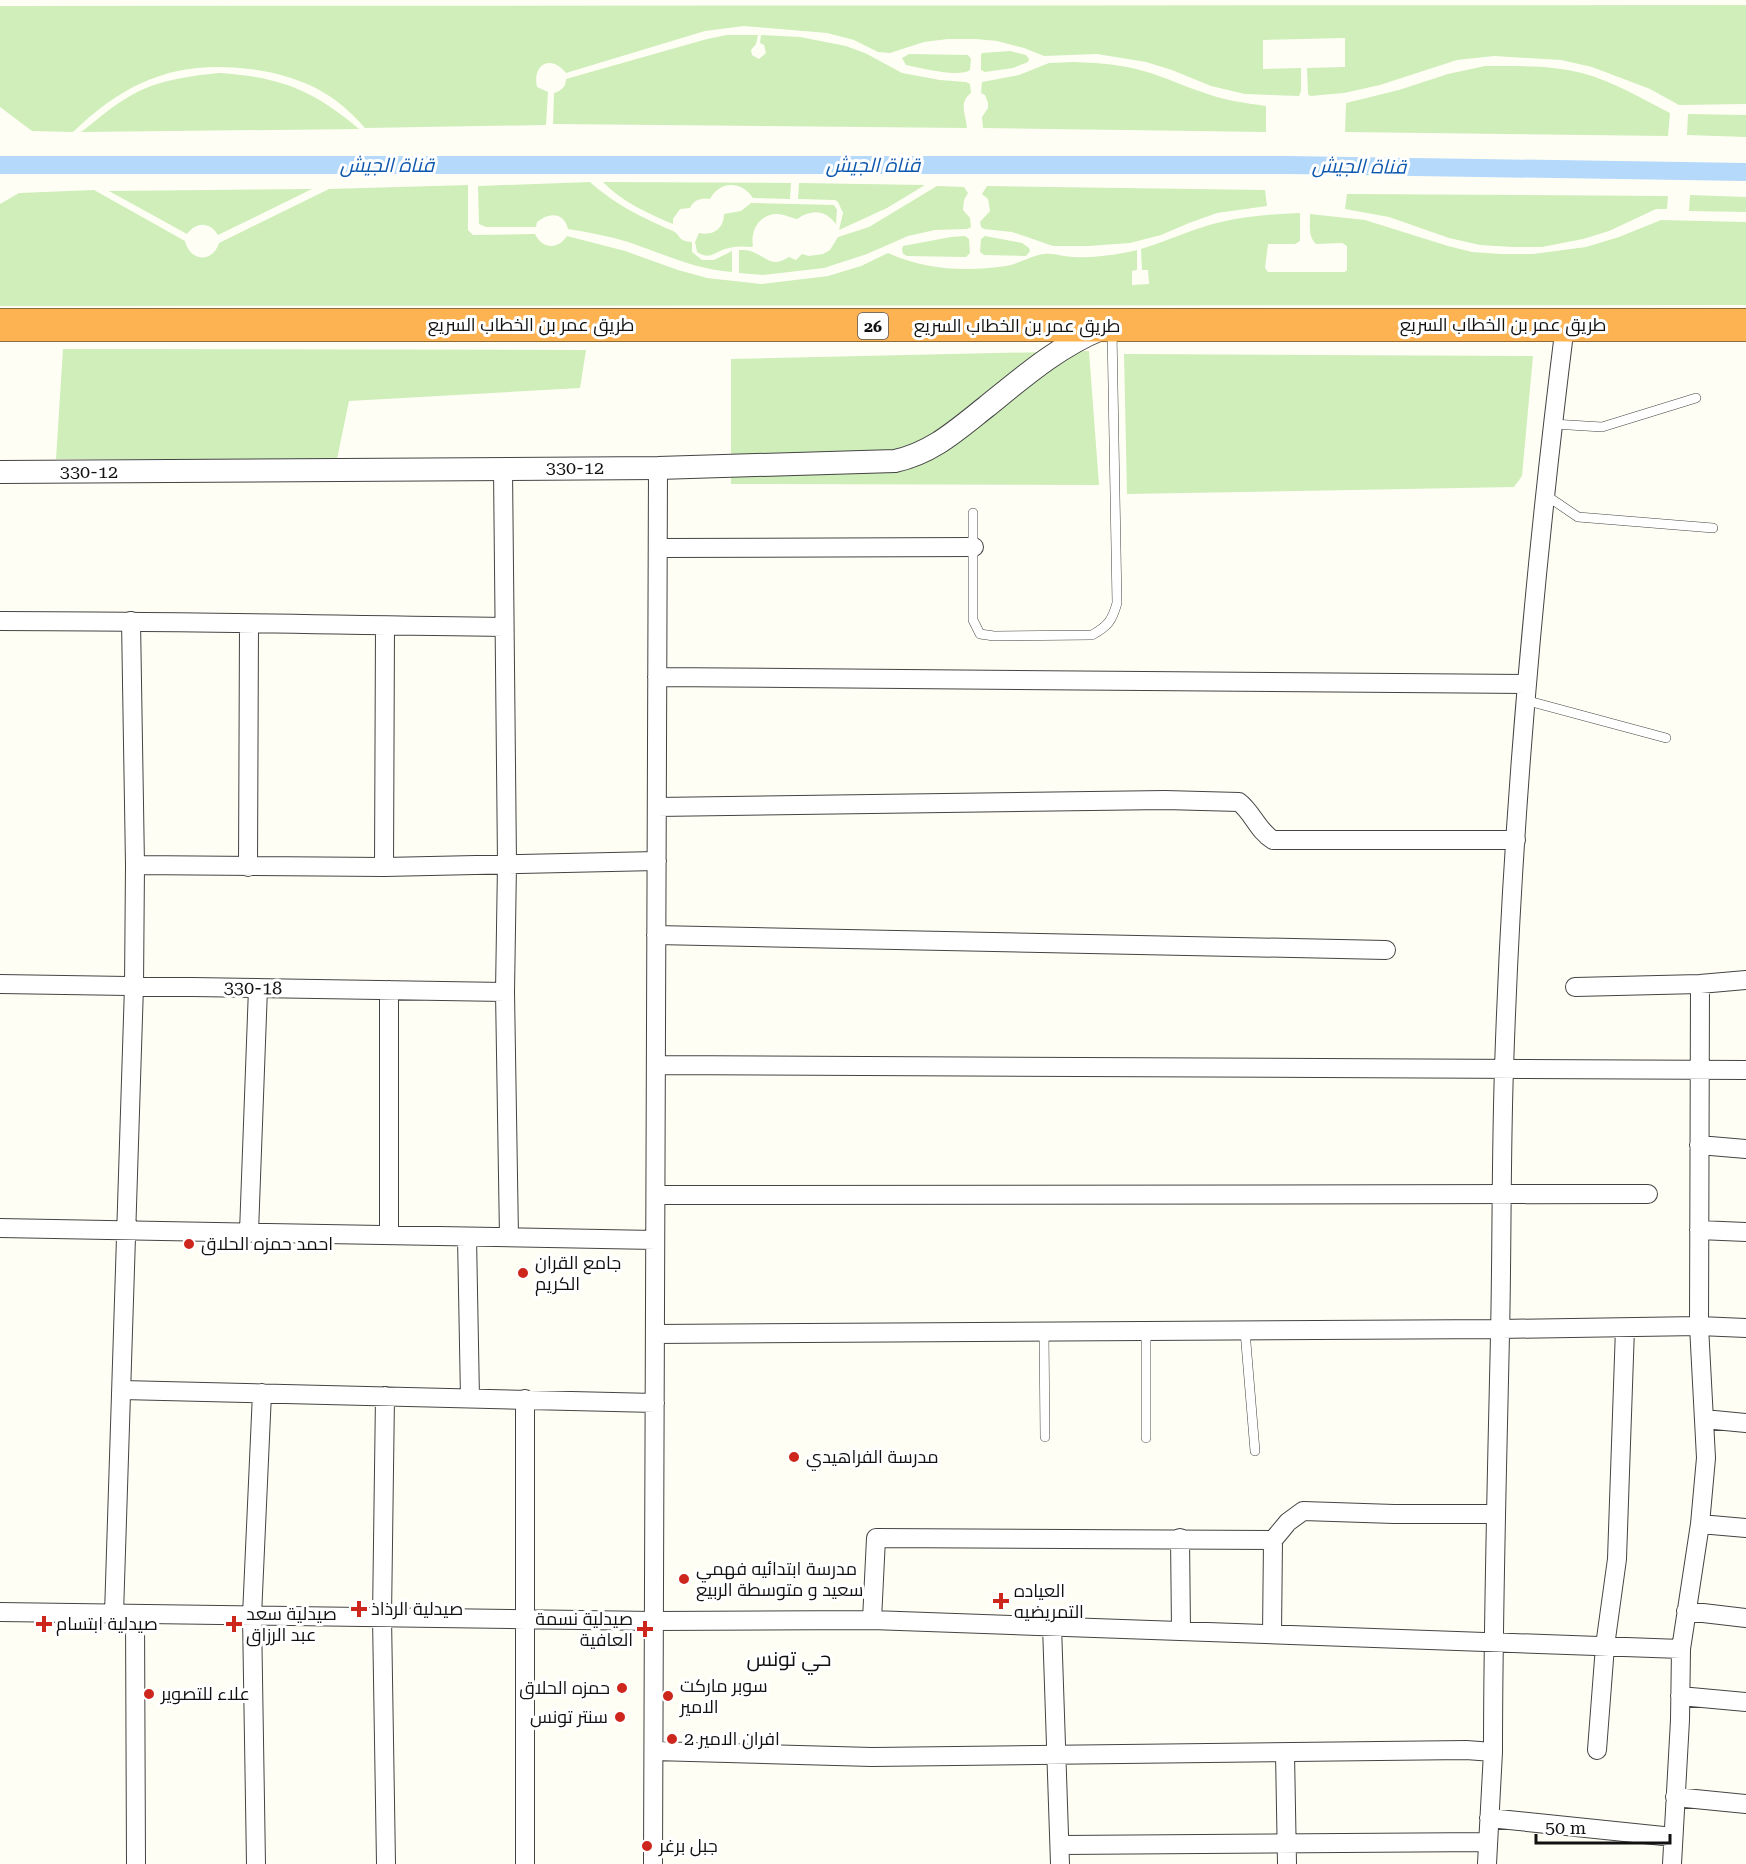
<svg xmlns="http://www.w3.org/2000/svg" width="1746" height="1864" viewBox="0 0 1746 1864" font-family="'Roboto Serif',Cairo,serif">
	<rect width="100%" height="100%" fill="#fffef4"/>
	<path fill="#cfeeba" d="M 1746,5 L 1746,104 L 1679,105 L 1650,89 L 1592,67 L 1561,60 L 1494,56 L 1457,60 L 1380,85 L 1344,93 L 1310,96 L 1308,94 L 1307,68 L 1345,67 L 1345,38 L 1263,40 L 1263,69 L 1301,68 L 1301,91 L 1299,96 L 1245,94 L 1211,86 L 1172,70 L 1146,62 L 1097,54 L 1044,56 L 1024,48 L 997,41 L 976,39 L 948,39 L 924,42 L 890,53 L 878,52 L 854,40 L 827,33 L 744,26 L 705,31 L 566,73 C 551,54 532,64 537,87 L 548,92 L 546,125 L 365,128 C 357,119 348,110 339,103 C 314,83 281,73 250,69 C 176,60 126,81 73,132 L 32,131 L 0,107 L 0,6 Z
		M 727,35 L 758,35 L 756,44 L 751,50 L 752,55 L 759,59 L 766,53 L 764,45 L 760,43 L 761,35 L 800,37 L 846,46 L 867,54 L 902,73 L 940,80 L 966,82 L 970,84 L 971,93 C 958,103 966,114 967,128 L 553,124 L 554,93 C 561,91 566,87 566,79 L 707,39 Z
		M 1010,51 L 1026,55 L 1029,59 L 1028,62 L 1013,68 L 985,72 L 981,70 L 981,55 L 982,53 Z
		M 909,54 L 968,55 L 971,59 L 970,70 C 959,78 921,68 906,65 L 902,58 Z
		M 1075,62 C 1096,63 1116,64 1136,69 C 1159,74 1180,85 1202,92 C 1223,100 1244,103 1266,106 L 1266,132 L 983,128 L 982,117 L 988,108 L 988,103 L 985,95 L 981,93 L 982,82 L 1019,75 L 1049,63 Z
		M 1485,66 C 1517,66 1551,65 1582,73 C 1613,81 1642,99 1670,113 L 1668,136 L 1345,132 L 1346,103 L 1399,90 L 1448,74 Z
		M 220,73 C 280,77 313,90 359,129 L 81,132 C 97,120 112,106 130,96 C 157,80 189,76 220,73 Z
		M 1688,114 L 1746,115 L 1746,137 L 1687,135 Z
		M 590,182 C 616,205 641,217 673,231 C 681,235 677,241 692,242 L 692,252 L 702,260 L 714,260 L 732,251 L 732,272 C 693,269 664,254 628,242 C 608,236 588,232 568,229 C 564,212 549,212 537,222 L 536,227 L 486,227 L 479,224 L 478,186 Z
		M 603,182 L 790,183 L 791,183 L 790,199 L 753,198 C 742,181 720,180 710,199 C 701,198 694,199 690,208 L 680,209 L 673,219 L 673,224 C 649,214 622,202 603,182 Z
		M 799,183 L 925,185 L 887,208 L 839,230 L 843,213 L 838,202 L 835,200 L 798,199 Z
		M 468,185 L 468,230 L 473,235 L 535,234 C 542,249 558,250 567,236 L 625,251 L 678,270 L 707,278 L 761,284 L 828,276 L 861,266 L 888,253 C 925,270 966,272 1006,266 C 1018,264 1035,254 1045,254 C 1055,253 1064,257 1073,257 C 1095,258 1116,255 1137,250 L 1137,270 L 1132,271 L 1132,285 L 1149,284 L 1148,270 L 1142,270 L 1141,249 C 1168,241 1194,228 1221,222 C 1247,216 1274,214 1300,213 L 1300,241 L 1295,244 L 1268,244 L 1265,268 L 1268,272 L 1345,272 L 1347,270 L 1347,246 L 1342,243 L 1316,244 C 1308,237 1310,225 1310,214 L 1365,220 L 1448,246 L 1472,252 L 1501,254 L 1533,254 L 1586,247 L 1619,237 L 1661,220 L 1746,222 L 1746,305 L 0,306 L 0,204 L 19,193 L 94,190 L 185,241 C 190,262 213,263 219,243 L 329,189 Z
		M 937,186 L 964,187 L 968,193 L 964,200 L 963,210 L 970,218 L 971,227 L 967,229 L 935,230 L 908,236 L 867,254 L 824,268 L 763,275 L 739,273 L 739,250 C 744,250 749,250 753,252 C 768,258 771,268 789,257 L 796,260 L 802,254 L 809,256 L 823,254 L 830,250 L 838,237 L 869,227 Z
		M 987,186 L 1265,190 L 1267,206 L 1217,213 L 1189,223 L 1161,235 L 1130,243 L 1088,246 L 1053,246 L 1012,232 L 984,229 L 981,227 L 980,222 L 990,211 L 988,199 L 982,194 Z
		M 312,189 L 218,235 C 210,222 197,221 187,234 L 109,191 Z
		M 1347,194 L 1668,196 L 1667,209 L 1656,209 L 1609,231 L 1583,239 L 1542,247 L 1512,247 L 1480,245 L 1449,238 L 1389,217 L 1345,209 Z
		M 1690,195 L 1746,197 L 1746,212 L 1689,211 Z
		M 751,203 L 834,205 L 837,210 L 836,224 C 825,210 812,209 797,219 C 791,218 784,214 777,214 C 760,214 750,230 753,246 L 751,247 C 742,246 734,246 725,249 C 714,253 709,260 697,252 L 695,242 L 699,233 C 713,236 724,229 724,214 L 741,211 Z
		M 965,236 L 969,239 L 970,253 L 966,257 L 907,256 L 903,254 L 902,249 L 903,246 L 951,237 Z
		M 985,236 L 1022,243 L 1029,248 L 1030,251 L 1026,256 L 984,255 L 980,252 L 981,239 Z
		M 63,349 L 586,350 L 580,388 L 349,401 L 337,459 L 56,459 Z
		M 1089,351 L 1099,485 L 731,484 L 731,359 Z
		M 1124,354 L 1533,356 L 1522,476 L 1514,487 L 1127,494 Z"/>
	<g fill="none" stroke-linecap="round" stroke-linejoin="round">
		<path stroke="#b5d9fb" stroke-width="18" d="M 0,165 L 1288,165 L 1746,172"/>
		<g stroke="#444" stroke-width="10">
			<path id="service" d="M 1553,424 L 1602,427 L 1696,398
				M 1544,494 L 1578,517 L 1713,528
				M 973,513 L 973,620 L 980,634 L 994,636 L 1092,635 C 1108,626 1112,621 1117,603 L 1112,331
				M 1525,700 L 1666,738
				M 1146,1331 L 1146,1438
				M 1245,1331 L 1255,1451
				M 1044,1332 L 1045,1437"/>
		</g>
		<g stroke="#444" stroke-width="20">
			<path id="minor" d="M 503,469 L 507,864 L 505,992 L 509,1237
				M 658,548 L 974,547
				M 0,621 C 168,621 336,625 504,627
				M 657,677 L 1526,684
				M 657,807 L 1165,800 L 1239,802 C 1253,813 1258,831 1273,840 L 1516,840
				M 135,865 L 384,867 L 657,861
				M 248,867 L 249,624
				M 384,867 L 385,626
				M 656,935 L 1386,950
				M 0,984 L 505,992
				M 1575,987 L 1700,984 L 1746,980
				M 389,990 L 389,1235
				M 656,1065 L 1746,1070
				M 1699,1145 L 1746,1149
				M 656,1195 L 1648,1194
				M 0,1228 L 655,1240
				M 1699,1230 L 1746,1232
				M 249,1232 L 258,988
				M 467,1237 L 470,1398
				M 655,1334 L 1501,1329 L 1699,1326 L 1746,1328
				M 122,1390 L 655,1403
				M 385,1396 L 382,1617 L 386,1864
				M 1704,1419 L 1746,1423
				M 1700,1524 L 1746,1528
				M 1180,1538 L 1181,1630
				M 1686,1611 L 1746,1618
				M 0,1612 L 654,1621 L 872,1620 L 1681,1649
				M 114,1614 L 134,986 L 135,865 L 131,621
				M 135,1614 L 136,1864
				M 872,1620 L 876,1538 L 1273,1540
				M 1052,1626 L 1060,1864
				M 1272,1634 L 1273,1540 L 1288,1522 L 1303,1511 L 1394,1514 L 1496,1514
				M 1680,1696 L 1746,1702
				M 1597,1750 L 1605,1646 L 1617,1559 L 1625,1328
				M 654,1751 L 872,1757 L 1466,1750 L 1493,1752 C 1493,1613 1497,1474 1500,1335 C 1502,1247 1501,1158 1504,1069 C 1512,820 1534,572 1565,325
				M 1285,1753 L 1287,1864
				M 1675,1797 L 1746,1804
				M 1489,1818 L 1673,1837
				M 1061,1845 L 1488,1842
				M 256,1864 L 252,1616 L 262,1393
				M 525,1864 L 525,1399
				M 653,1864 L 658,468
				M 1487,1864 L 1493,1752
				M 1672,1864 L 1680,1720 L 1681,1649 L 1700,1524 L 1706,1458 L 1699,1326 L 1700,984"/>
		</g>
		<g stroke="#444" stroke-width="24">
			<path id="tertiary" d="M 0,472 L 658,468 L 895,461 C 932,453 957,430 986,407 C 1022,378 1057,347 1101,329"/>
		</g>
		<g stroke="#222" stroke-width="34">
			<path id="motorway" d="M 0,325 L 1746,325"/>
		</g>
		<use href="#service" stroke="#fff" stroke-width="9"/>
		<use href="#minor" stroke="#fff" stroke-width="18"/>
		<use href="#tertiary" stroke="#fff" stroke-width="22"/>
		<use href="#motorway" stroke="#feb353" stroke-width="33"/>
	</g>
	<g fill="#cd261c" stroke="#fff" stroke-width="2">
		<circle cx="189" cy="1244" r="6"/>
		<circle cx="523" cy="1273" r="6"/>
		<circle cx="794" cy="1457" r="6"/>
		<circle cx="684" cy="1579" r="6"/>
		<path d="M998 1592h6v6h6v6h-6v6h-6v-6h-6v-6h6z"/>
		<path d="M356 1600h6v6h6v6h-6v6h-6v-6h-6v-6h6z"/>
		<path d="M41 1615h6v6h6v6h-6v6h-6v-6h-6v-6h6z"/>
		<path d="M231 1615h6v6h6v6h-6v6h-6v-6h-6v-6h6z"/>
		<path d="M642 1620h6v6h6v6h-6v6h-6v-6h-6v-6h6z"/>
		<circle cx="622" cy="1688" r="6"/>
		<circle cx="149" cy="1694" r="6"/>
		<circle cx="668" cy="1696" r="6"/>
		<circle cx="620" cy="1717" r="6"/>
		<circle cx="672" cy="1739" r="6"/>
		<circle cx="647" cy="1846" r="6"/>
	</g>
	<g text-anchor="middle" stroke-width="6" stroke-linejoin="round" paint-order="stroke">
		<rect fill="#fff" stroke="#585858" stroke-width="1.5" x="858" y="313" width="30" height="26" rx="4.5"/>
		<g font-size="16" font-weight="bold" fill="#111">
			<text x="873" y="332">26</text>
		</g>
		<g font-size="18" fill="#111" stroke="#fff">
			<text x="531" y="331">طريق عمر بن الخطاب السريع</text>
			<text x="1503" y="331">طريق عمر بن الخطاب السريع</text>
			<text x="1017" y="332">طريق عمر بن الخطاب السريع</text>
			<text x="575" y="474">330-12</text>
			<text x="89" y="478">330-12</text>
			<text transform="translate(253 988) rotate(1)" y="6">330-18</text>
		</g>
		<g font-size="18" fill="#111" stroke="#fff" text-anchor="start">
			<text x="201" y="1250">احمد حمزه الحلاق</text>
			<text x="535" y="1269">جامع القران<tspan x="535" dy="21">الكريم</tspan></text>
			<text x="806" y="1463">مدرسة الفراهيدي</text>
			<text x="696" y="1575">مدرسة ابتدائيه فهمي<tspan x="696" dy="21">سعيد و متوسطة الربيع</tspan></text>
			<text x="1014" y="1597">العياده<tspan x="1014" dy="21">التمريضيه</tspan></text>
			<text x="371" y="1615">صيدلية الرذاذ</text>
			<text x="246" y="1620">صيدلية سعد<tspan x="246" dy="21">عبد الرزاق</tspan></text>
			<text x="633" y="1625" text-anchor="end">صيدلية نسمة<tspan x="633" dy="21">العافية</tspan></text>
			<text x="56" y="1630">صيدلية ابتسام</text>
			<text x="680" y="1692">سوبر ماركت<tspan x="680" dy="21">الامير</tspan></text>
			<text x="610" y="1694" text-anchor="end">حمزه الحلاق</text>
			<text x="161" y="1700">علاء للتصوير</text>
			<text x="608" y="1723" text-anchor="end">سنتر تونس</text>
			<text x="684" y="1745">افران الامير 2</text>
			<text x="659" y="1852">جبل برغر</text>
		</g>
		<g font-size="20" font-style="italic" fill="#0e58ae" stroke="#fff">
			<text x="387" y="172">قناة الجيش</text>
			<text x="873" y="172">قناة الجيش</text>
			<text transform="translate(1359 166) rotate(1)" y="7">قناة الجيش</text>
		</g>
		<g font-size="21" fill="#111" stroke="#fff">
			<text x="789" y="1666">حي تونس</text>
		</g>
	</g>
	<path d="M1536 1834v9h134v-9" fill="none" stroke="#111111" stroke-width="3"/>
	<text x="1545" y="1834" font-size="18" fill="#111111" stroke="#ffffff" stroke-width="4.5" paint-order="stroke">50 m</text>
</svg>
